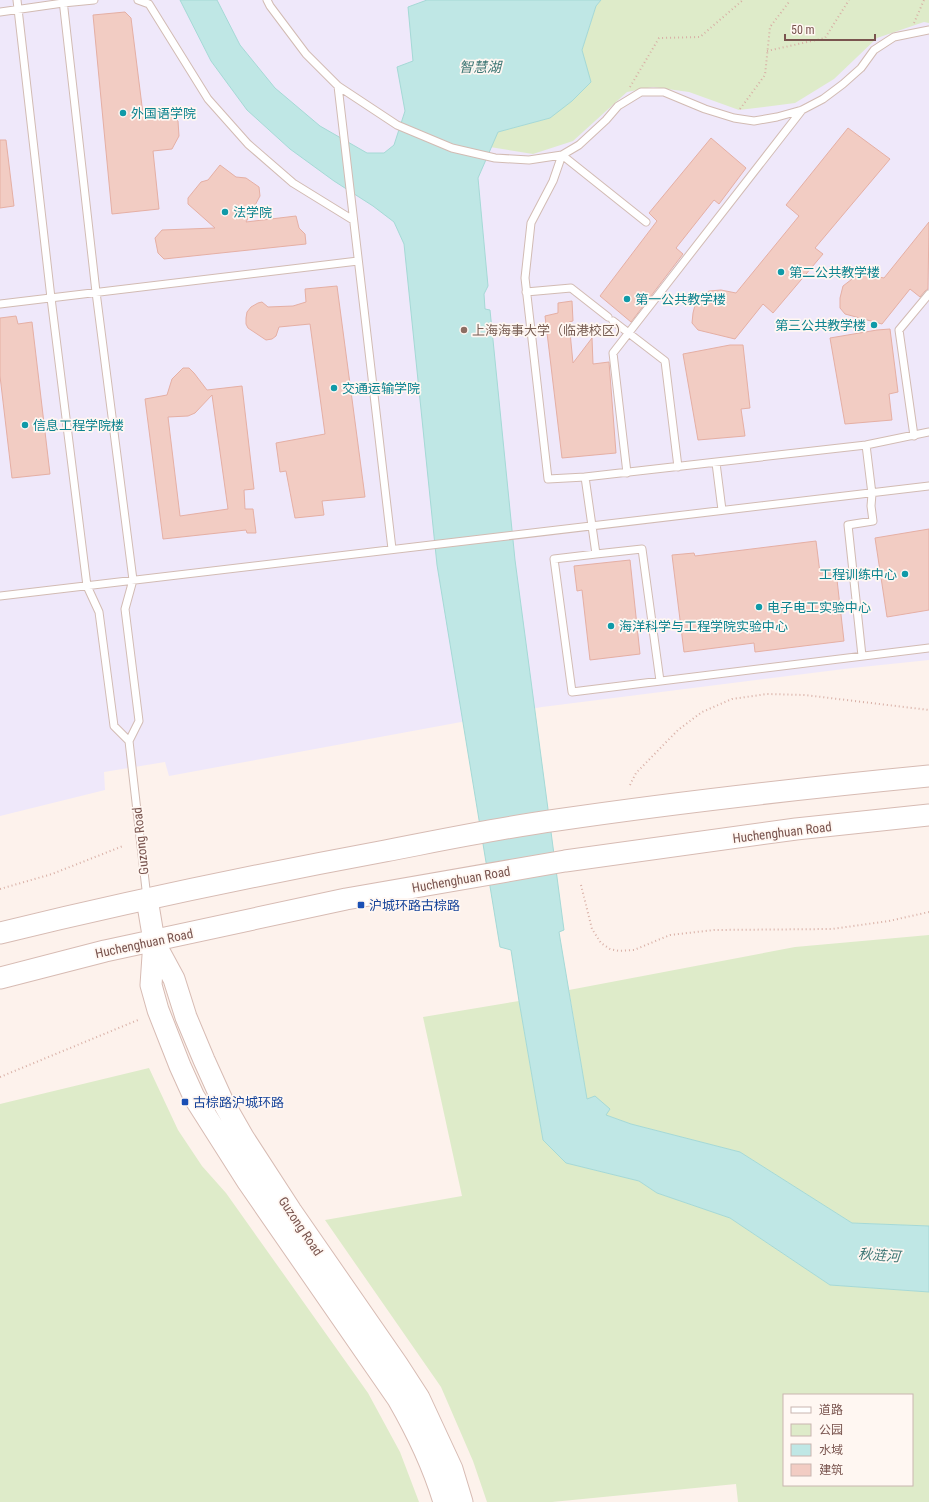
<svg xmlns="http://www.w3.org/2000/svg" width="929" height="1502" viewBox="0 0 929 1502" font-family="'Roboto Condensed','Noto Sans SC',sans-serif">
	<rect width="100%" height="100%" fill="#fdf2ec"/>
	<path fill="#efe8fa" d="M 0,0 L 929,0 L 929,660 L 852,668 L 542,707 L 169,776 L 165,762 L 104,772 L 105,790 L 0,816 Z"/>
	<path fill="#deebc9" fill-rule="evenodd" d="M 601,0 L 929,0 L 929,23 L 924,22 L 877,38 L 834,79 L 795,103 L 739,110 L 689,92 L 653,87 L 627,92 L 573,141 L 533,154 L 490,147 L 498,132 L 550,118 L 590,82 L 582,50 L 596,6 Z
		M 929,935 L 929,1226 L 852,1223 L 740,1152 L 631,1124 L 606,1115 L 587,1100 L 569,990 L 795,947 Z
		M 519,1001 L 543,1140 L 566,1163 L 639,1181 L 657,1193 L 730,1218 L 830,1285 L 929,1292 L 929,1502 L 738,1502 L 736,1484 L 552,1502 L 487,1502 L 473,1461 L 441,1387 L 325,1220 L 462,1196 L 423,1017 ZM 784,1395 L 912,1395 L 912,1485 L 784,1485 Z
		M 149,1068 L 178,1130 L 202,1166 L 226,1193 L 368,1393 L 400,1452 L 419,1502 L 0,1502 L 0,1104 Z"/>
	<path fill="#bfe7e5" stroke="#a5d9d6" d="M 180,0 L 217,0 L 240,45 L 275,88 L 320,126 L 367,153 L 384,153 L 394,145 L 405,111 L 397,67 L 413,61 L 408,7 L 427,0 L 601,0 L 596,6 L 582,50 L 591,82 L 572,101 L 550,118 L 498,132 L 478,178 L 488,286 L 484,294 L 485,309 L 490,310 L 515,560 L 564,930 L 559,932 L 587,1099 L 595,1096 L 610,1109 L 606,1115 L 631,1124 L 740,1152 L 852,1223 L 929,1226 L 929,1292 L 830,1285 L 730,1218 L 657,1193 L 639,1181 L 566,1163 L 543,1140 L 519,1001 L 511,950 L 500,947 L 437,565 L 404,244 L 394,222 L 373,206 L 334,181 L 290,149 L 247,110 L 211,61 Z"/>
	<path fill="#f2ccc3" stroke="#e5afa4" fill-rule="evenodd" d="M 125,12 L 131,18 L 143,114 L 166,111 L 178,121 L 179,136 L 172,149 L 153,151 L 159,209 L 112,214 L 93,15 Z
		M 848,128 L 890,159 L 815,248 L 823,254 L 773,313 L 763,304 L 735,339 L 698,330 L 692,323 L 693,313 L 696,301 L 709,291 L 721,290 L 736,293 L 799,216 L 786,205 Z
		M 711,138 L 746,168 L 719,204 L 714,200 L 676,248 L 683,254 L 631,322 L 600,296 L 657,221 L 649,213 Z
		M 0,140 L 6,140 L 14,206 L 0,208 Z
		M 220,165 L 236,177 L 246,178 L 259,187 L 260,196 L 246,222 L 296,216 L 299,228 L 305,234 L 306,244 L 164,259 L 158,253 L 155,238 L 162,230 L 215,228 L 188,204 L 188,198 L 201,182 L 208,180 Z
		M 929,222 L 928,289 L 925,291 L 920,297 L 910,289 L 882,324 L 845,314 L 840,308 L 840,298 L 843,286 L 856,276 L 868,275 L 884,278 Z
		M 337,286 L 365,497 L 322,501 L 324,515 L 295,518 L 286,471 L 280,472 L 276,443 L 325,434 L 310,324 L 279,327 L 276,336 L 272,339 L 266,340 L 248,328 L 246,324 L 246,318 L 247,312 L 251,307 L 258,303 L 262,302 L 268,307 L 293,306 L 306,302 L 305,289 Z
		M 572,301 L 573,321 L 569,322 L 573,363 L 592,338 L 593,364 L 609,362 L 616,453 L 562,458 L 545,316 L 558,313 L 558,303 Z
		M 16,316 L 18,324 L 32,322 L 50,474 L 12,478 L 0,376 L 0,318 Z
		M 890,329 L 898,392 L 889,394 L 892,420 L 845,424 L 830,338 L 877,330 Z
		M 730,345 L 743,345 L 750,408 L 741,409 L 745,436 L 698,440 L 683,354 Z
		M 183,368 L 189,368 L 194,373 L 207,390 L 242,386 L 254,489 L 244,490 L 245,509 L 253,509 L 256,533 L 247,533 L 246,530 L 163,539 L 145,399 L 167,395 L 172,379 ZM 212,395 L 228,509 L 180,516 L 168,417 L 188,416 L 195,413 Z
		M 929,529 L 929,610 L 887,617 L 875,538 Z
		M 816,541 L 820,573 L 836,571 L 844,641 L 755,652 L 754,643 L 684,652 L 672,555 L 694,553 L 695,556 Z
		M 630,560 L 640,654 L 590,660 L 582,590 L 577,591 L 574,566 Z"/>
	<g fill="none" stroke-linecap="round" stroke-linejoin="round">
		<g stroke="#d2bbb3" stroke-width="9">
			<path id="lane" d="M 17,0 L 51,298 L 87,586 L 99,612 L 114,726 L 129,741
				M 63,0 L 96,292 L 133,580 L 125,609 L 139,721 L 129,741
				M 138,0 L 149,4 L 208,99 L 248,144 L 293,183 L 353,220
				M 267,0 L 270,6 L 306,54 L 338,86 L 397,125 L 452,148 L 495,158 L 529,160 L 562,155 L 579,145 L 606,120 L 618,106 L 641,92 L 664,92 L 705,109 L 734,118 L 754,121 L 777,117 L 802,110 L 823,99 L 843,84 L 861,68 L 874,50 L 894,37 L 929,30
				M 0,12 L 63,3 L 94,0
				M 338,86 L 392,549
				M 526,292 L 571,288 L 608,317
				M 0,304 L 358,261
				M 613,321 L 665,361 L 678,467
				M 929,432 L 866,445 L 585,477 L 596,554 L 554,559 L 572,692 L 929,648
				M 914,436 L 899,330 L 929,294
				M 716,463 L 722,510
				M 627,473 L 613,353 L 802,110
				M 585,477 L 548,479 L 525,278 L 531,223 L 553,181 L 562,155 L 646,222
				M 596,554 L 642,549 L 660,681
				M 0,596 L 929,486
				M 862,656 L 848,525 L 873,521 L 871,506 L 872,494 L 866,445
				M 129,741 L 147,898"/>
		</g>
		<g stroke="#d7bbb3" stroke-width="23">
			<path id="secondary" d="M 147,899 L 154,941 L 151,985 L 158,1010 L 180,1066 L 194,1097 L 248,1182 L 398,1399 C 417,1432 433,1465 444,1502
				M 0,933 C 127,902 256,875 385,851 C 442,840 499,828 557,820 C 680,802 805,788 929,776
				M 154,942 L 174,979 L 186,1017 L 204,1060 L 223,1102 L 243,1137 L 291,1211 L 397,1364 L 419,1398 L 452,1469 L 462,1502
				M 0,978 L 105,951 L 346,899 L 565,861 L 796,829 L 929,815"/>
		</g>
		<path stroke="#d8afa5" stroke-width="2" stroke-dasharray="1 3" stroke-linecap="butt" d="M 914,23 L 924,0
			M 767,51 L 825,38 L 849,0
			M 630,87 L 659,38 L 700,37 L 743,0
			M 740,109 L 765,75 L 770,27 L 789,2 L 789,0
			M 630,785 L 636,773 L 678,730 L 702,712 L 732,699 L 767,694 L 805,695 L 929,710
			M 581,885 L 592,929 L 601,943 L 610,949 L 619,951 L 634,950 L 670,935 L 714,930 L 832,929 L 889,921 L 929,912
			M 0,889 L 52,874 L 123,846
			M 0,1077 L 138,1020"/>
		<use href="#lane" stroke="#fff" stroke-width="7"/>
		<use href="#secondary" stroke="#fff" stroke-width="21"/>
	</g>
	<g fill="#0f9aa8" stroke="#fff7f2" stroke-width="1.5">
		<circle cx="123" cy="113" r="4"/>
		<circle cx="225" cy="212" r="4"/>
		<circle cx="781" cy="272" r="4"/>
		<circle cx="627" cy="299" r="4"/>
		<circle cx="874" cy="325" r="4"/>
		<circle cx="334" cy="388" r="4"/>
		<circle cx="25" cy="425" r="4"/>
		<circle cx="905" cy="574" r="4"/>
		<circle cx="759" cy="607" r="4"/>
		<circle cx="611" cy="626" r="4"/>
	</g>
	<circle fill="#8d6e63" stroke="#fff7f2" stroke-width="1.5" cx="464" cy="330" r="4"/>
	<g fill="#1a4fb4" stroke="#fff7f2" stroke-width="1.5">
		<rect x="357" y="901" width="8" height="8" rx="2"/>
		<rect x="181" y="1098" width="8" height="8" rx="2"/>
	</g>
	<g text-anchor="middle" stroke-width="3.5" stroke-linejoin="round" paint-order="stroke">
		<g font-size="13" fill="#0d838f" stroke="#fff7f2" text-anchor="start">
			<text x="131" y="118">外国语学院</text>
			<text x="233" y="217">法学院</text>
			<text x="789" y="277">第二公共教学楼</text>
			<text x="635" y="304">第一公共教学楼</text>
			<text x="866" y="330" text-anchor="end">第三公共教学楼</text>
			<text x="342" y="393">交通运输学院</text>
			<text x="33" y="430">信息工程学院楼</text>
			<text x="897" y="579" text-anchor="end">工程训练中心</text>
			<text x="767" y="612">电子电工实验中心</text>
			<text x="619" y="631">海洋科学与工程学院实验中心</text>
		</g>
		<g font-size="13" fill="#785e54" stroke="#fff7f2" text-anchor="start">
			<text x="472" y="335">上海海事大学（临港校区）</text>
		</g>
		<g font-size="13" fill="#79544e" stroke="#fff7f2">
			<text transform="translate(782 832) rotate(-7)" y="5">Huchenghuan Road</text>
			<text transform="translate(140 841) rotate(-96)" y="5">Guzong Road</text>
			<text transform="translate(461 879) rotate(-10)" y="5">Huchenghuan Road</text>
			<text transform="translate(144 943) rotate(-12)" y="5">Huchenghuan Road</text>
			<text transform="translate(301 1226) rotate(56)" y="5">Guzong Road</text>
		</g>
		<g font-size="13" fill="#164399" stroke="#fff7f2" text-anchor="start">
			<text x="369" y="910">沪城环路古棕路</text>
			<text x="193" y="1107">古棕路沪城环路</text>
		</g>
		<g font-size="14" font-style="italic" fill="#3d7674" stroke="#fff7f2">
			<text x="480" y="72">智慧湖</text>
			<text transform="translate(879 1255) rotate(4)" y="5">秋涟河</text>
		</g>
	</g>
	<rect x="783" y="1394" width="130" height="92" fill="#fff7f2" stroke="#c9b6b0"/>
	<rect x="791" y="1407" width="20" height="6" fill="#ffffff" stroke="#c9b6b0"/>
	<text x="819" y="1414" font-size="12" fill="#79544e">道路</text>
	<rect x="791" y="1424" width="20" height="12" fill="#deebc9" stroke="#c9b6b0"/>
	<text x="819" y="1434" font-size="12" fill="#79544e">公园</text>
	<rect x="791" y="1444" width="20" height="12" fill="#bfe7e5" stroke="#c9b6b0"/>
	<text x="819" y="1454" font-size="12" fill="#79544e">水域</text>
	<rect x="791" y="1464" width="20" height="12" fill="#f2ccc3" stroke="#c9b6b0"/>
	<text x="819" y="1474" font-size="12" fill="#79544e">建筑</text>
	<path d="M785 34v6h90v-6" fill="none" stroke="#79544e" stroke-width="2"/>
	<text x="791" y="34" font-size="12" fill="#79544e" stroke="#fff7f2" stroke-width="3" paint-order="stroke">50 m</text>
</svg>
